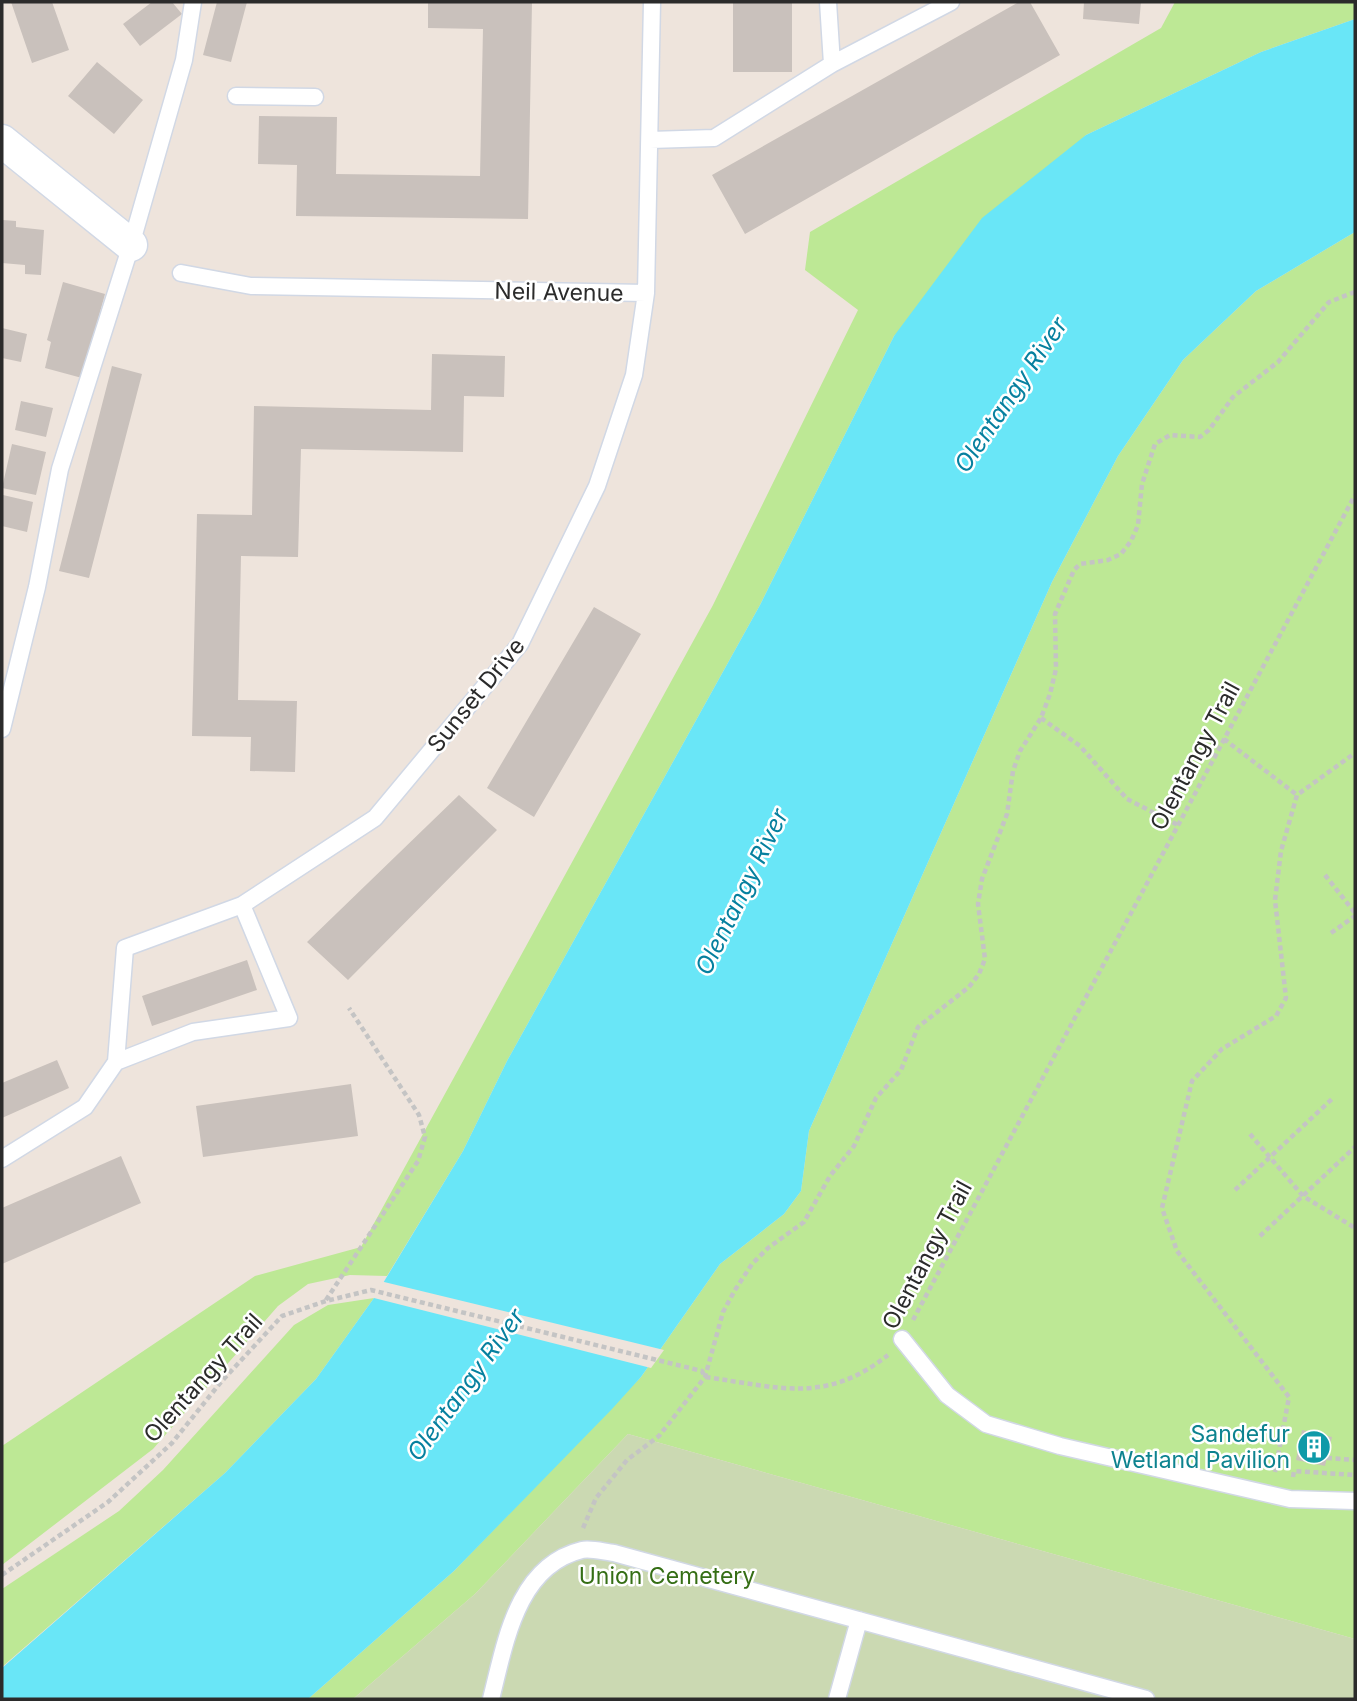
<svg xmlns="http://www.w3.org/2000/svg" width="1357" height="1701" viewBox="0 0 1357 1701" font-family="Inter,sans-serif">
	<rect width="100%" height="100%" fill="#eee4dc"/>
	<path fill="#bde895" d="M 1175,2 L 1355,2 L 1355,19 L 1261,52 L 1086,135 L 894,336 L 760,605 L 507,1061 L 463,1151 L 387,1276 L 350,1275 L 308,1284 L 278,1306 L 153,1449 L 2,1565 L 2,1446 L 255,1276 L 361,1247 L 713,605 L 858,310 L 805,270 L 810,232 L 1161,28 Z
		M 1355,232 L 1355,1639 L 628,1434 L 475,1594 L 353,1699 L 308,1699 L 454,1571 L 641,1377 L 720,1264 L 784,1214 L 801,1191 L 809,1131 L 1052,582 L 1118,456 L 1183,360 L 1256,291 Z
		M 374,1298 L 316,1379 L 225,1473 L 2,1667 L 2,1589 L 119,1511 L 163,1470 L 294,1325 L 328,1305 Z"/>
	<path fill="#cbd9b2" d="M 628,1434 L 1355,1639 L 1355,1699 L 353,1699 L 475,1594 Z"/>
	<path fill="#69e6f7" d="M 1355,19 L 1355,232 L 1256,291 L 1183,360 L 1118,456 L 1052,582 L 809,1131 L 801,1191 L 784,1214 L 720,1264 L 641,1377 L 612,1409 L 454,1571 L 308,1699 L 2,1699 L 2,1668 L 225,1473 L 316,1379 L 374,1298 L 463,1151 L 507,1061 L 760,605 L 894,336 L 982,218 L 1086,135 L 1261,52 Z"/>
	<path fill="#eee4dc" d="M 380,1281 L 664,1350 L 651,1368 L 370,1297 Z"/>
	<path fill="#c9c1bc" d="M 11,2 L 52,2 L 69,50 L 32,63 Z
		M 152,2 L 172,2 L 182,14 L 140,46 L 123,24 Z
		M 217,2 L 247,2 L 231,62 L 203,55 Z
		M 428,2 L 532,2 L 528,219 L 296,216 L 297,165 L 258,164 L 259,116 L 337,117 L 336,174 L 480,176 L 483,29 L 428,28 Z
		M 733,2 L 792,2 L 792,72 L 733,72 Z
		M 1019,2 L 1030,2 L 1060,55 L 745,234 L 712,175 Z
		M 1084,2 L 1141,2 L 1139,24 L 1083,19 Z
		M 97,62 L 143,100 L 114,134 L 68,96 Z
		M 3,220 L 16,221 L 16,227 L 44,230 L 41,275 L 25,274 L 25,265 L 2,263 Z
		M 63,282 L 105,294 L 82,378 L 45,368 L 51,342 L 47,340 Z
		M 2,328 L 27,334 L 21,362 L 2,358 Z
		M 432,354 L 505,356 L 504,397 L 464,396 L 463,452 L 301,449 L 298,557 L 241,556 L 238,700 L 297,701 L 295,772 L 250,771 L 251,737 L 192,736 L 197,514 L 252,515 L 254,406 L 431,410 Z
		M 112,366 L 142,374 L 89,578 L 59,571 Z
		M 21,401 L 53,408 L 46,437 L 15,430 Z
		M 12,444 L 46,452 L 36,495 L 2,488 Z
		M 3,495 L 33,502 L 27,532 L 2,526 Z
		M 594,607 L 641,634 L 534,817 L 487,788 Z
		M 459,795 L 497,830 L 348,980 L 307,942 Z
		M 247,960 L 257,990 L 152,1026 L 142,996 Z
		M 57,1060 L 69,1088 L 2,1118 L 2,1083 Z
		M 351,1084 L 358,1136 L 203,1157 L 196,1106 Z
		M 121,1156 L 141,1203 L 2,1264 L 2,1208 Z
		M 1302,1430 L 1332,1437 L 1325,1466 L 1296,1460 Z"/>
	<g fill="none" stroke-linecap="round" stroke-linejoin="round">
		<g stroke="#d1d8e5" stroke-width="19">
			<path id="lane" d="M 828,2 L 832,64 L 951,2
				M 236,96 L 315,97
				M 650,140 L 714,138 L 832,64
				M 181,273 L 251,286 L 646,293
				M 2,729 L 37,587 L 60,469 L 131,245 L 184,60 L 193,2
				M 116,1062 L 125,948 L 242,905 L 375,818 L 520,644 L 597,486 L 634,375 L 646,293 L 652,2
				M 2,1159 L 85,1107 L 116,1062 L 193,1032 L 289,1018 L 242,905
				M 902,1339 L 947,1395 L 986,1424 L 1060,1446 L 1290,1499 L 1355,1501
				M 491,1699 C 505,1645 516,1566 582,1550 C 591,1548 604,1552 614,1553 L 1146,1699
				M 837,1699 L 859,1620"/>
		</g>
		<g stroke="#d1d8e5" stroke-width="35">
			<path id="street" d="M 2,141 L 131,245"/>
		</g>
		<path stroke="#c4c4c4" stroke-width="4.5" stroke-dasharray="5 3.5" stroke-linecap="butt" d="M 1041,718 L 1080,746 L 1127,799 L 1178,825
			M 1224,739 L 1297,795
			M 1325,875 L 1355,913
			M 1331,933 L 1355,916
			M 1250,1134 L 1303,1196 L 1355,1228
			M 1235,1190 L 1333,1098
			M 1260,1236 L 1355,1147
			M 326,1300 L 418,1161 L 425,1137 L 419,1115 L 349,1008
			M 913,1320 L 1355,495
			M 1327,1458 L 1355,1460
			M 1275,1472 L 1289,1397 L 1177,1251 L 1162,1208 L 1192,1081 L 1222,1049 L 1276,1016 L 1286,998 L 1275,900 L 1281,851 L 1297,795 L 1355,753
			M 1293,1477 L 1294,1471 L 1355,1475
			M 583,1528 L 596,1498 L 627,1460 L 659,1436 L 705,1377 L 723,1312 L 735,1290 L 752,1264 L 768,1248 L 804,1222 L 830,1176 L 854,1146 L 876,1098 L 901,1070 L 918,1027 L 969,987 L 979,974 L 985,959 L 978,904 L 982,879 L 1007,814 L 1013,771 L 1020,751 L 1041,718 L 1050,694 L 1056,669 L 1055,614 L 1074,570 L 1080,564 L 1108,560 L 1121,554 L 1131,541 L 1138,525 L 1142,484 L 1155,444 L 1170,435 L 1200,437 L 1209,430 L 1233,397 L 1278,362 L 1329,302 L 1355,292
			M 2,1575 L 108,1502 L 172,1443 L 221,1382 L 282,1316 L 326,1301 L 371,1290 L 702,1371 L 705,1377 C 778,1387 825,1405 888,1355"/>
		<use href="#lane" stroke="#fff" stroke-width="16"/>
		<use href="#street" stroke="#fff" stroke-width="32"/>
	</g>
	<defs>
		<g id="building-disc" transform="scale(1.75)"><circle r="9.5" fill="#0f9aa8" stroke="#fff"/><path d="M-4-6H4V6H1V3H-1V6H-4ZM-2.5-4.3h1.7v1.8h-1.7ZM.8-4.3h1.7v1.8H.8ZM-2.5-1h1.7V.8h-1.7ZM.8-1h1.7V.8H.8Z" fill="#fff"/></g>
	</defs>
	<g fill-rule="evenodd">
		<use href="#building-disc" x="1314" y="1447"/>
	</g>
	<g text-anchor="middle" stroke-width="5" stroke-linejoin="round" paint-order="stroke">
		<g font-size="23" fill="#2b2b2b" stroke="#fff">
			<text transform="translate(559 292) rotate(1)" y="8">Neil Avenue</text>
			<text transform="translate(476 695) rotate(-51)" y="8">Sunset Drive</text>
			<text transform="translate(1195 756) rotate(-62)" y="8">Olentangy Trail</text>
			<text transform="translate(927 1255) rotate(-62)" y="8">Olentangy Trail</text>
			<text transform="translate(203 1378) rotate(-48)" y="8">Olentangy Trail</text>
		</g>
		<g font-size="23" fill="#0d838f" stroke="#fff" text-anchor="end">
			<text x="1290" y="1442">Sandefur<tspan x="1290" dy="26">Wetland Pavilion</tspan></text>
		</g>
		<g font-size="23" fill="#356e15" stroke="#fff">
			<text x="667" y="1584">Union Cemetery</text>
		</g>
		<g font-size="24" font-style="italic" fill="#06809f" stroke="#fff">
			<text transform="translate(1011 395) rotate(-56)" y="8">Olentangy River</text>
			<text transform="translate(742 892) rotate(-64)" y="8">Olentangy River</text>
			<text transform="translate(466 1385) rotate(-54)" y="8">Olentangy River</text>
		</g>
	</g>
	<rect width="1357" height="1701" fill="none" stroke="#2b2b2b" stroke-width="7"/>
</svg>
